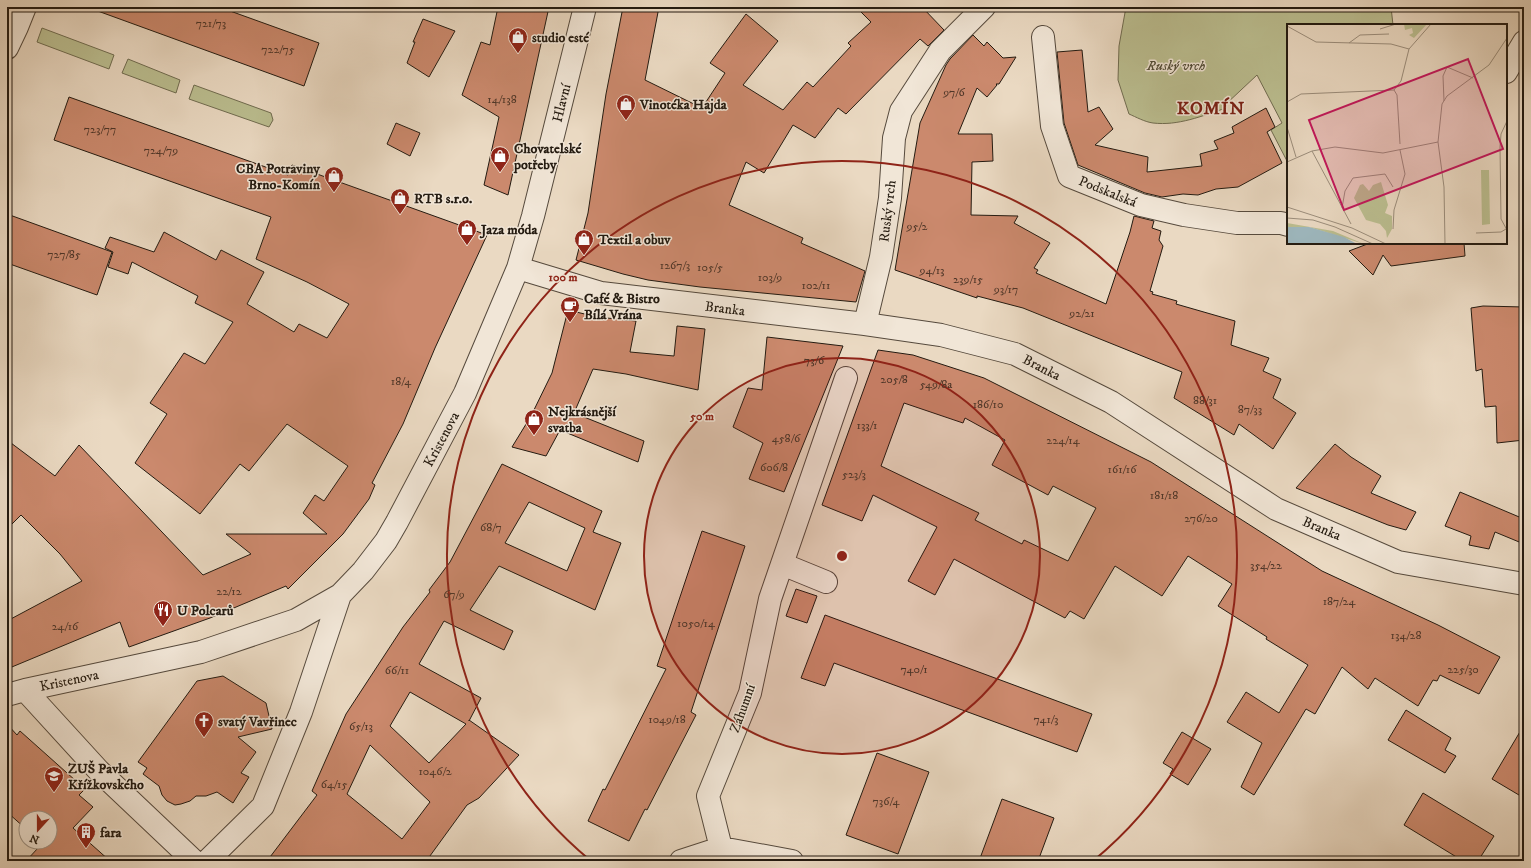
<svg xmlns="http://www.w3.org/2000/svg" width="1531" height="868" viewBox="0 0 1531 868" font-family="'IM FELL DW Pica',serif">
	<rect width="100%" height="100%" fill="#ead9c2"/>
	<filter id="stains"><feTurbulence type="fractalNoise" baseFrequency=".005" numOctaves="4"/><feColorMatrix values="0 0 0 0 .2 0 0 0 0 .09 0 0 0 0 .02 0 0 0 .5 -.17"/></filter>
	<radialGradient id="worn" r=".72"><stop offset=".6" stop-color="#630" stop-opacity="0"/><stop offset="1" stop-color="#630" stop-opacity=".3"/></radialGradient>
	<path fill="#bbbe90" stroke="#706c50" d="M 1126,7 L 1391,7 L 1393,25 L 1288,25 L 1287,161 L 1271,130 L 1282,123 L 1257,75 L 1225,105 L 1226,108 C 1202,116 1178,126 1153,123 C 1145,122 1136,117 1129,114 L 1118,80 L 1119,46 Z
		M 42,28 L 114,55 L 109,69 L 37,42 Z
		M 128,59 L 180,80 L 176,93 L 122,73 Z
		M 194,85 L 271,113 L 273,120 L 269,127 L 189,99 Z"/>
	<path fill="#cb896d" stroke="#241b11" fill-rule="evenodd" d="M 95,7 L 219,7 L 319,43 L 304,86 L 95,10 Z
		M 498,7 L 549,7 L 508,195 L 484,185 L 499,117 L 462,95 L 481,42 L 490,45 Z
		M 623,7 L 659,7 L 645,80 L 702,108 L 725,73 L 710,63 L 746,14 L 778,41 L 743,85 L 783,110 L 807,82 L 813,87 L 851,46 L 848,43 L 871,22 L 856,7 L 922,7 L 944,30 L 928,46 L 920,39 L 846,114 L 838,108 L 815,138 L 793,125 L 764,173 L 746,162 L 729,205 L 803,238 L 801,243 L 865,271 L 856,302 L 700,287 L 648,280 L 623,274 L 576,260 L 588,213 L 606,94 Z
		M 423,19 L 455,31 L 429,77 L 407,63 L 415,42 L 413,42 Z
		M 973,35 L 984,46 L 987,42 L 1003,58 L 1016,57 L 999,84 L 996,84 L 997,85 L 987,97 L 977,88 L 958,134 L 992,134 L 993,161 L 972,162 L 971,215 L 1018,216 L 1014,223 L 1050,243 L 1034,268 L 1038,270 L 1036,273 L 1106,304 L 1130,232 L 1134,216 L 1154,221 L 1152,228 L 1161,231 L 1159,240 L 1163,246 L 1150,291 L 1153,292 L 1152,294 L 1177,301 L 1176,304 L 1235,321 L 1231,345 L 1269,358 L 1263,371 L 1281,379 L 1273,398 L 1296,413 L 1273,449 L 1239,424 L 1234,435 L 1174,398 L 1182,372 L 1023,308 L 977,296 L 977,298 L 895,270 L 920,123 L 946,65 L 950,59 Z
		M 1082,50 L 1088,112 L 1099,107 L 1113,129 L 1095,145 L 1148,157 L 1147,172 L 1202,166 L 1200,154 L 1218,149 L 1214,141 L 1234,133 L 1232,127 L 1266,108 L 1275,127 L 1267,132 L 1282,163 L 1238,187 L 1216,189 L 1198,195 L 1183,194 L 1162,197 L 1145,193 L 1078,165 L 1064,123 L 1057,52 Z
		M 69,97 L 288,175 L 292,165 L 487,235 L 435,348 L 403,424 L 372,483 L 375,485 L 369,499 L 343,534 L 288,589 L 286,586 L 210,618 L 129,647 L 120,622 L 7,669 L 7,621 L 82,581 L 60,554 L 21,515 L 7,529 L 7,440 L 55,476 L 79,445 L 203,575 L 251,554 L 226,534 L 327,534 L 303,513 L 315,495 L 324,501 L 348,466 L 287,424 L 249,471 L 240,464 L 200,514 L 135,463 L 167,414 L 150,403 L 184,353 L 205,364 L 233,322 L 195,303 L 198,296 L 132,262 L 128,274 L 108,267 L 113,252 L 105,248 L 110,237 L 154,252 L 164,232 L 216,260 L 221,250 L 264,272 L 247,304 L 294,332 L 299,324 L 327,338 L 349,304 L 307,282 L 256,259 L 271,217 L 54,140 Z
		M 396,123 L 420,133 L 410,156 L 387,144 Z
		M 7,214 L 112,252 L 97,295 L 7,263 Z
		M 1370,243 L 1464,243 L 1465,256 L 1391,266 L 1383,255 L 1373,275 L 1349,251 Z
		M 1483,306 L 1524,307 L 1524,440 L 1497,443 L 1496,406 L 1485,407 L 1482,369 L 1476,371 L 1471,308 Z
		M 568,310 L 597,317 L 636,321 L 630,352 L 674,356 L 677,326 L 705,329 L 698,390 L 626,374 L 593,369 L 574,413 L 644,441 L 638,462 L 560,430 L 546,456 L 512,447 L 531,416 L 552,373 Z
		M 767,337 L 843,346 L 784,492 L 749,479 L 763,443 L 733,427 L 748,388 L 762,390 Z
		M 878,350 L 913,355 L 984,378 L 1151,462 L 1322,571 L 1438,625 L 1500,657 L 1479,694 L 1440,675 L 1437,681 L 1433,680 L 1418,706 L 1375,678 L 1368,689 L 1342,667 L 1315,714 L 1306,709 L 1254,795 L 1241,787 L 1262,743 L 1227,722 L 1246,692 L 1279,713 L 1308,665 L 1266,639 L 1267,637 L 1218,606 L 1232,584 L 1188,556 L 1162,596 L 1115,566 L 1084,619 L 1070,611 L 1065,618 L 954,559 L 935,595 L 908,581 L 937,527 L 873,495 L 862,521 L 822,505 ZM 904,403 L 963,423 L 965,418 L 1005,440 L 992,465 L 1048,495 L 1053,486 L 1096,508 L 1068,561 L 1024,540 L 1022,544 L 975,520 L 979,513 L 881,466 Z
		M 1335,444 L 1351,457 L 1381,476 L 1371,493 L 1416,512 L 1406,530 L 1388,525 L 1296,488 Z
		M 502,464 L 602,511 L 593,532 L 621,543 L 595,610 L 499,566 L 470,610 L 513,631 L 504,650 L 444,621 L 419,664 L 481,698 L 469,721 L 469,720 L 519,755 L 479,798 L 467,805 L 427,860 L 428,861 L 267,861 L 317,795 L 312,791 L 346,714 L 403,627 L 430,592 L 429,590 L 450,562 ZM 529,502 L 585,528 L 567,571 L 505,543 ZM 410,692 L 466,724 L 429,763 L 390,726 ZM 370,745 L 430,802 L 402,839 L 347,794 Z
		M 1460,492 L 1524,519 L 1524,544 L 1495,532 L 1489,549 L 1469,545 L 1471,536 L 1445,526 Z
		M 702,531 L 745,546 L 691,712 L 696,715 L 647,810 L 645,809 L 629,841 L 588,821 L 603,789 L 605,790 L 666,669 L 657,666 Z
		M 796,589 L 817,596 L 807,623 L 786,616 Z
		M 825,615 L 1092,714 L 1077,752 L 834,663 L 825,686 L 801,678 Z
		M 223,676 L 266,703 L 272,729 L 238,737 L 256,752 L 241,773 L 249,777 L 233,803 L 217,792 L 206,796 L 196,796 L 190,801 L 181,804 L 175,805 L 167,801 L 162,795 L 159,786 L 143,774 L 147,768 L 138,762 L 197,681 Z
		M 1406,710 L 1451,738 L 1445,750 L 1456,756 L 1445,773 L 1388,740 Z
		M 7,724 L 17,735 L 20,731 L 85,789 L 79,795 L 93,807 L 73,828 L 110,861 L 26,861 L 38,848 L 34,842 L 50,842 L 50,818 L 26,818 L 26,829 L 7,812 Z
		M 1524,725 L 1524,798 L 1492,779 Z
		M 1182,732 L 1211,749 L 1188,785 L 1170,774 L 1173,769 L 1163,763 Z
		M 877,753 L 929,772 L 898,854 L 846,835 Z
		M 1423,793 L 1494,836 L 1478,861 L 1463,861 L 1404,825 Z
		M 1002,799 L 1054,818 L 1038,861 L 979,861 Z"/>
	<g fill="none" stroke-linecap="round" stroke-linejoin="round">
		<g stroke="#564a3d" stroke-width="24">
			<path id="minor" d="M 1043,37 L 1052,126 L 1069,176 L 1141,205 L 1184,215 L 1237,223 L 1281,223 L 1288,225
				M 7,48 L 17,27 L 25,7
				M 1506,72 L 1524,42
				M 518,268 L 601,293 L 865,324 L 941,335 L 1015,354 L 1111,402 L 1276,509 L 1398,562 L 1524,584
				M 865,324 L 881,257 L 890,198 L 894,138 L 901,111 L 940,51 L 984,7
				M 782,564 L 826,582
				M 25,690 L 99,771 L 194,861
				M 7,695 L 25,690 L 201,652 L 296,620 L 340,595 L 363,571 L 386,541 L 397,522 L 465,393 L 518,268 L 533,216 L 585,7
				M 721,848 L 708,796 L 750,693 L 770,599 L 846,378
				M 207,861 L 263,806 L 301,712 L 340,595
				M 681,861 L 721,848 L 792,861"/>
		</g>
		<use href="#minor" stroke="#f1e6d7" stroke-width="22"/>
	</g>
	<circle cx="842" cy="556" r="198" fill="#8f2418" fill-opacity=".12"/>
	<g fill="none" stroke="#8f2418" stroke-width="2">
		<circle cx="842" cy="556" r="198"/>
		<path d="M591 861A395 395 0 1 1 1093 861"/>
	</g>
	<defs>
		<g id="shop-pin" transform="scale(1)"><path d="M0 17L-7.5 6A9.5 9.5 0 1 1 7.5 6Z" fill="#8f2418" stroke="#f1e6d7"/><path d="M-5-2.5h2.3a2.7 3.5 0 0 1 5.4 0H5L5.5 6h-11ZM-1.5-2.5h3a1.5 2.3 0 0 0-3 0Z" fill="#fff"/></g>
		<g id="cafe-pin" transform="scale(1)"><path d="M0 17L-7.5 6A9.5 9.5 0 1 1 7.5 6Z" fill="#8f2418" stroke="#f1e6d7"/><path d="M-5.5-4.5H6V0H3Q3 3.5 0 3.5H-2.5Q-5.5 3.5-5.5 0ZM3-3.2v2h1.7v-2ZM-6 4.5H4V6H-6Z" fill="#fff"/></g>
		<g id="restaurant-pin" transform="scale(1)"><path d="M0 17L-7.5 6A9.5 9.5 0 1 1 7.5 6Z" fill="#8f2418" stroke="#f1e6d7"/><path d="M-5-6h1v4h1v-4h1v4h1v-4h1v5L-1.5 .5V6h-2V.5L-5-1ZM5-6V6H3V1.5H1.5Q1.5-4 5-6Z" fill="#fff"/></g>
		<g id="church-pin" transform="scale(1)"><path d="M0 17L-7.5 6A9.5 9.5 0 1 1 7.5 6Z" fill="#8f2418" stroke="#f1e6d7"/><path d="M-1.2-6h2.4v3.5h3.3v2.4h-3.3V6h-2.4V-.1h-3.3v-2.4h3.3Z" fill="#fff"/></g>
		<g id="school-pin" transform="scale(1)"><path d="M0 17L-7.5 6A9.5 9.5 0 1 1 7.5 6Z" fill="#8f2418" stroke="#f1e6d7"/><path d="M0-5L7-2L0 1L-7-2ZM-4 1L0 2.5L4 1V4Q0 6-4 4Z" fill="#fff"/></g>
		<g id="building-pin" transform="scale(1)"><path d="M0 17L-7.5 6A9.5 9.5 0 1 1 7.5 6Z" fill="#8f2418" stroke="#f1e6d7"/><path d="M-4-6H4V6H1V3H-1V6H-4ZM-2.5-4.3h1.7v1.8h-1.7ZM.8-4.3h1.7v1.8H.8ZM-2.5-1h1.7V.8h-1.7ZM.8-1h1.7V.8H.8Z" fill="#fff"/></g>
	</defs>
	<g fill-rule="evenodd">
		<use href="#shop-pin" x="518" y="37"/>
		<use href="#shop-pin" x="626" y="104"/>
		<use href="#shop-pin" x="500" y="156"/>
		<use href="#shop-pin" x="334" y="176"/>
		<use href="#shop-pin" x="400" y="198"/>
		<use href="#shop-pin" x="467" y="229"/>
		<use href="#shop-pin" x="584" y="239"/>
		<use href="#cafe-pin" x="570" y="306"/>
		<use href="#shop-pin" x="534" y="419"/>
		<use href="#restaurant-pin" x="163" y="610"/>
		<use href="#church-pin" x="204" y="721"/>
		<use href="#school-pin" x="54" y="776"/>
		<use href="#building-pin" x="86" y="832"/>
	</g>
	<g text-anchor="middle" stroke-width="3" stroke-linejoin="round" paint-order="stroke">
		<g font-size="12" fill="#4e3628">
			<text x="211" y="27">721/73</text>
			<text x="278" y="53">722/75</text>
			<text x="954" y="96">97/6</text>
			<text x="502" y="103">14/138</text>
			<text x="100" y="133">723/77</text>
			<text x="161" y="154">724/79</text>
			<text x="917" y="230">95/2</text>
			<text x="64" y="258">727/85</text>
			<text x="675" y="269">1267/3</text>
			<text x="710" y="271">105/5</text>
			<text x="932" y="274">94/13</text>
			<text x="770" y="281">103/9</text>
			<text x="968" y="283">239/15</text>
			<text x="816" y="289">102/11</text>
			<text x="1006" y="293">93/17</text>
			<text x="1082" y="317">92/21</text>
			<text x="814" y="364">73/6</text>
			<text x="894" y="383">205/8</text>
			<text x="401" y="385">18/4</text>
			<text x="936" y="388">549/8a</text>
			<text x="1205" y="404">88/31</text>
			<text x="988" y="408">186/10</text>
			<text x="1250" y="413">87/33</text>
			<text x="867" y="429">133/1</text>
			<text x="786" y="442">458/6</text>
			<text x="1063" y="444">224/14</text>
			<text x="774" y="471">606/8</text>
			<text x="1122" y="473">161/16</text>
			<text x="854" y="478">523/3</text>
			<text x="1164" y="499">181/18</text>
			<text x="1201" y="522">276/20</text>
			<text x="491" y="531">68/7</text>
			<text x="1266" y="569">354/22</text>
			<text x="229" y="595">22/12</text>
			<text x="454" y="598">67/9</text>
			<text x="1339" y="605">187/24</text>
			<text x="696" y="627">1050/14</text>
			<text x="65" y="630">24/16</text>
			<text x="1406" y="639">134/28</text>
			<text x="914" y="673">740/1</text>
			<text x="1463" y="673">225/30</text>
			<text x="397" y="674">66/11</text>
			<text x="667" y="723">1049/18</text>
			<text x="1046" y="723">741/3</text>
			<text x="361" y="730">65/13</text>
			<text x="435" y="775">1046/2</text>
			<text x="334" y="788">64/15</text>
			<text x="886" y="805">736/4</text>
		</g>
		<g font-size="14" font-weight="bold" fill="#241b11" stroke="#f1e6d7" text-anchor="start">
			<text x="532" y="42">studio esté</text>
			<text x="640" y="109">Vinotéka Hajda</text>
			<text x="514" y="153">Chovatelské<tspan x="514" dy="16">potřeby</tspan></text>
			<text x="320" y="173" text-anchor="end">CBA Potraviny<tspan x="320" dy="16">Brno-Komín</tspan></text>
			<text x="414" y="203">RTB s.r.o.</text>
			<text x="481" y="234">Jaza móda</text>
			<text x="598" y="244">Textil a obuv</text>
			<text x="584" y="303">Café &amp; Bistro<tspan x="584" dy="16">Bílá Vrána</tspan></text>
			<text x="548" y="416">Nejkrásnější<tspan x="548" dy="16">svatba</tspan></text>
			<text x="177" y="615">U Polcarů</text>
			<text x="218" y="726">svatý Vavřinec</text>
			<text x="68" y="773">ZUŠ Pavla<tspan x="68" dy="16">Křížkovského</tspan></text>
			<text x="100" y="837">fara</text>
		</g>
		<g font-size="14" font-style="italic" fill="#514c37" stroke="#f1e6d7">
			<text x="1176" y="70">Ruský vrch</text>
		</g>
		<g font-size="14" fill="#241b11" stroke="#f1e6d7">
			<text transform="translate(561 103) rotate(-76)" y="5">Hlavní</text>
			<text transform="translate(1108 191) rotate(22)" y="5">Podskalská</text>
			<text transform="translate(887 211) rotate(-83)" y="5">Ruský vrch</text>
			<text transform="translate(725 308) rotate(7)" y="5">Branka</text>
			<text transform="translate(1042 367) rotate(27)" y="5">Branka</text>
			<text transform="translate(441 439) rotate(-62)" y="5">Kristenova</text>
			<text transform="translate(1322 528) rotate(23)" y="5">Branka</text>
			<text transform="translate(69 680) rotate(-12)" y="5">Kristenova</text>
			<text transform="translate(742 708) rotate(-70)" y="5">Záhumní</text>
		</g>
		<g font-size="18" font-weight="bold" letter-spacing="1" fill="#7a1f14" stroke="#f1e6d7">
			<text x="1211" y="114">KOMÍN</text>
		</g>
	</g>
	<g transform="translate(1287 24)">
		<rect width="220" height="220" fill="#ead9c2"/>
		<path d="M 117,0 L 140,0 L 127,14 L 122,11 L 126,9 L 125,4 L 118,6 ZM 194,146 L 202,146 L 203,200 L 195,201 ZM 94,158 L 101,181 L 98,189 L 105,192 L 105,205 L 100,214 L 99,207 L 93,200 L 79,196 L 67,174 L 73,161 L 76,160 L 82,167 L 86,161 ZM 0,199 L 46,207 L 77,220 L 22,203 L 0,203 Z" fill="#bbbe90"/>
		<path d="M 0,203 L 22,203 L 57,213 L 70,220 L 0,220 Z" fill="#9db7be"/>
		<path fill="none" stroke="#9b8d7b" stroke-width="1" d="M 0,2 L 29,18 L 104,20 L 122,25M 93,5 L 109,0M 62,19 L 73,11 L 102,10M 107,66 L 110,71 L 113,120M 157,77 L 156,52 L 160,43 L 186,54M 0,78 L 14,70 L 107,66 L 114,57 L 122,25 L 144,0M 220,97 L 214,110 L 213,123 L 214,195 L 220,206M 0,103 L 9,133M 25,127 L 64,200M 0,138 L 25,127 L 48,123 L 96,129 L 151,118M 0,183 L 65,204 L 99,220M 55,184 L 58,167 L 66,154 L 98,150 L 106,163M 0,194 L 26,196 L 48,203 L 86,220M 106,205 L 107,186 L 118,150 L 113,126M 189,209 L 214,208 L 219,205M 158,220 L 157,163 L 151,118 L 155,80 L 160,72 L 202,41 L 220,14"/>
		<path fill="#c2185b" fill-opacity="0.15" stroke="#c2185b" stroke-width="2" d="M 181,35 L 216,125 L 57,186 L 22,96 Z"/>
		<rect width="220" height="220" fill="none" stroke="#241b11" stroke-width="2"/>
	</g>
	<circle cx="842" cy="556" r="6" fill="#8f2418" stroke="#f1e6d7" stroke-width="2"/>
	<g font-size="12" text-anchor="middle" font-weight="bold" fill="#8f2418" stroke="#f1e6d7" stroke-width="3" stroke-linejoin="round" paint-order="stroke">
		<text x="563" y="281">100 m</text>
		<text x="702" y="420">50 m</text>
	</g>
	<rect width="1531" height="868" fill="none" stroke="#ead9c2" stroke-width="24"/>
	<rect x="8" y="8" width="1515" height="852" fill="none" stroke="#241b11" stroke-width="2"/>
	<rect x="12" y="12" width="1507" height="844" fill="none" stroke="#241b11"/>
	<g transform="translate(38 830) rotate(201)"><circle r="19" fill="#f1e6d7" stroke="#9f9588"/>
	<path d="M0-3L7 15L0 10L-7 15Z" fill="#8f2418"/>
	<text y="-6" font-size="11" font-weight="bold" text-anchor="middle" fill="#241b11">N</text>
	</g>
	<rect width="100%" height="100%" filter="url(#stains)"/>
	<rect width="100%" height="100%" fill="url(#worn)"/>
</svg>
